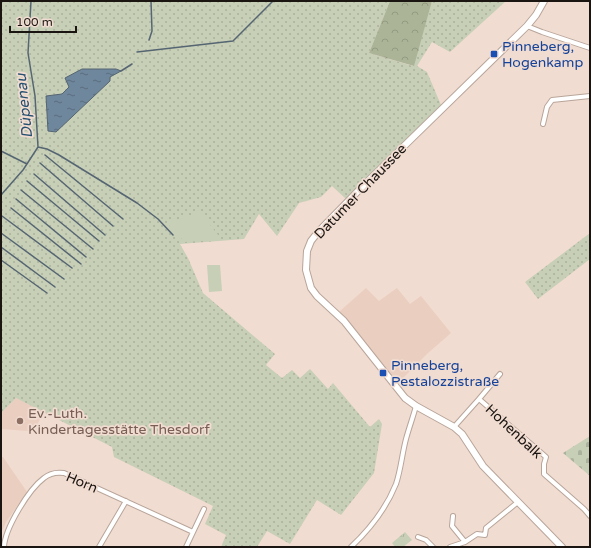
<svg xmlns="http://www.w3.org/2000/svg" width="591" height="548" viewBox="0 0 591 548" font-family="'Varela Round',sans-serif">
	<defs>
		<pattern id="grass-dots" width="8" height="8" patternUnits="userSpaceOnUse"><rect width="8" height="8" fill="#c7cfb7"/><path d="M2 2h.1M6 6h.1" fill="none" stroke="#aab19c" stroke-width="1.8" stroke-linecap="round"/></pattern>
		<pattern id="forest-crowns" width="20" height="18" patternUnits="userSpaceOnUse"><rect width="20" height="18" fill="#abb497"/><path d="M2 6a3 3 0 1 1 6 0M12 15a3 3 0 1 1 6 0" fill="none" stroke="#939a81"/></pattern>
		<pattern id="cemetery-stones" width="16" height="16" patternUnits="userSpaceOnUse"><rect width="16" height="16" fill="#c7cfb7"/><path d="M2 7V4a2 2 0 0 1 4 0v3zM10 15v-3a2 2 0 0 1 4 0v3z" fill="#aab19c"/></pattern>
		<pattern id="park-tufts" width="24" height="20" patternUnits="userSpaceOnUse"><rect width="24" height="20" fill="#c7cfb7"/><path d="M3 7l-1-3M5 7V3M7 7l1-3M15 17l-1-3M17 17v-4M19 17l1-3" fill="none" stroke="#aab19c"/></pattern>
		<pattern id="water-ripples" width="26" height="14" patternUnits="userSpaceOnUse"><rect width="26" height="14" fill="#6f879c"/><path d="M2 4q2-2 4 0t4 0M15 11q2-2 4 0t4 0" fill="none" stroke="#5a6d7e"/></pattern>
	</defs>
	<rect width="100%" height="100%" fill="#f1dcd1"/>
	<path fill="#eacebf" d="M 366,288 L 379,301 L 397,288 L 410,304 L 421,296 L 451,333 L 428,353 L 398,383 L 346,318 L 339,312 Z
		M 16,398 L 44,412 L 33,432 L 28,431 L 1,429 L 1,413 Z
		M 1,457 L 3,457 L 27,492 L 6,522 L 1,533 Z"/>
	<path fill="url(#grass-dots)" d="M 1,1 L 390,1 L 369,53 L 413,66 L 432,1 L 506,1 L 450,52 L 432,42 L 417,66 L 427,72 L 441,105 L 346,199 L 332,186 L 321,197 L 299,203 L 277,236 L 259,214 L 244,239 L 180,244 L 188,258 L 203,293 L 275,354 L 266,365 L 282,378 L 292,370 L 300,378 L 310,369 L 328,389 L 333,383 L 370,427 L 379,419 L 382,424 L 374,473 L 341,515 L 317,500 L 290,544 L 267,531 L 257,547 L 221,547 L 226,535 L 205,524 L 213,506 L 114,457 L 112,447 L 16,398 L 1,413 Z
		M 590,233 L 590,259 L 538,299 L 525,282 Z"/>
	<path fill="url(#forest-crowns)" d="M 390,1 L 432,1 L 414,66 L 369,53 Z"/>
	<path fill="url(#cemetery-stones)" d="M 590,436 L 590,476 L 563,453 Z"/>
	<path fill="url(#park-tufts)" d="M 405,532 L 412,540 L 403,547 L 395,547 L 392,543 Z"/>
	<path fill="#c7cfb7" d="M 200,212 L 218,235 L 217,238 L 214,240 L 185,242 L 181,238 L 178,237 L 169,227 L 170,222 Z
		M 207,265 L 220,265 L 222,291 L 209,292 Z"/>
	<path fill="url(#water-ripples)" stroke="#566572" d="M 82,69 L 116,69 L 121,71 L 110,77 L 110,81 L 56,132 L 48,131 L 46,96 L 62,94 L 69,87 L 65,78 Z"/>
	<g fill="none" stroke-linecap="round" stroke-linejoin="round">
		<path stroke="#566572" stroke-width="1.5" d="M 149,40 L 152,31 L 151,1
			M 137,52 L 233,41 L 273,1
			M 121,71 L 132,64
			M 38,147 L 47,149 L 59,155 L 137,203 L 158,219 L 173,235
			M 1,151 L 27,164
			M 45,155 L 123,219
			M 40,163 L 113,226
			M 34,174 L 105,235
			M 27,181 L 99,241
			M 21,190 L 93,249
			M 1,195 L 23,170 L 38,147 L 35,96 L 28,53 L 31,1
			M 16,199 L 86,257
			M 11,208 L 81,264
			M 2,216 L 72,268
			M 1,233 L 64,279
			M 1,247 L 55,287
			M 1,260 L 47,293"/>
		<g stroke="#b8a59a" stroke-width="6">
			<path id="street" d="M 527,26 L 542,32 L 590,48
				M 543,124 L 547,107 L 552,100 L 590,96
				M 479,399 L 500,374
				M 454,427 L 479,399 L 546,457 L 544,464 L 544,474 L 584,509 L 590,516
				M 453,516 L 452,526 L 465,542
				M 418,537 L 426,540 L 433,547
				M 4,547 C 5,528 29,489 44,478 C 50,473 57,472 64,473 L 193,532
				M 99,547 L 126,501
				M 186,547 L 204,509
				M 351,547 C 370,529 386,509 396,484 C 401,469 402,454 406,439 C 409,428 413,417 416,406
				M 450,547 L 465,542 L 477,534 L 485,535 L 486,528 L 518,502"/>
		</g>
		<g stroke="#b8a59a" stroke-width="8">
			<path id="secondary" d="M 544,1 L 536,15 L 527,26 L 361,188 L 318,232 L 311,241 L 307,251 L 306,270 L 311,288 L 317,296 L 344,321 L 405,398 L 416,406 L 454,427 L 462,434 L 483,466 L 562,547"/>
		</g>
		<use href="#street" stroke="#fff" stroke-width="4"/>
		<use href="#secondary" stroke="#fff" stroke-width="6"/>
	</g>
	<g fill="#1a4fb4" stroke="#f1dcd1" stroke-width="1.5">
		<rect x="490" y="50" width="8" height="8" rx="2"/>
		<rect x="379" y="369" width="8" height="8" rx="2"/>
	</g>
	<circle fill="#8d6e63" stroke="#f1dcd1" stroke-width="1.5" cx="20" cy="421" r="4"/>
	<g text-anchor="middle" stroke-width="3.5" stroke-linejoin="round" paint-order="stroke">
		<g font-size="14" fill="#164399" stroke="#f1dcd1" text-anchor="start">
			<text x="502" y="51">Pinneberg,<tspan x="502" dy="16">Hogenkamp</tspan></text>
			<text x="391" y="370">Pinneberg,<tspan x="391" dy="16">Pestalozzistraße</tspan></text>
		</g>
		<g font-size="14" fill="#1b1511" stroke="#f1dcd1">
			<text transform="translate(360 191) rotate(-46)" y="5">Datumer Chaussee</text>
			<text transform="translate(514 431) rotate(43)" y="5">Hohenbalk</text>
			<text transform="translate(82 482) rotate(23)" y="5">Horn</text>
		</g>
		<g font-size="14" fill="#785e54" stroke="#f1dcd1" text-anchor="start">
			<text x="28" y="418">Ev.-Luth.<tspan x="28" dy="16">Kindertagesstätte Thesdorf</tspan></text>
		</g>
		<g font-size="15" font-style="italic" fill="#265070" stroke="#f1dcd1">
			<text transform="translate(24 106) rotate(-96)" y="5">Düpenau</text>
		</g>
	</g>
	<rect width="591" height="548" fill="none" stroke="#1b1511" stroke-width="4"/>
	<path d="M10 26v6h66v-6" fill="none" stroke="#1b1511" stroke-width="2"/>
	<text x="16" y="26" font-size="12" fill="#1b1511" stroke="#f1dcd1" stroke-width="3" paint-order="stroke">100 m</text>
</svg>
